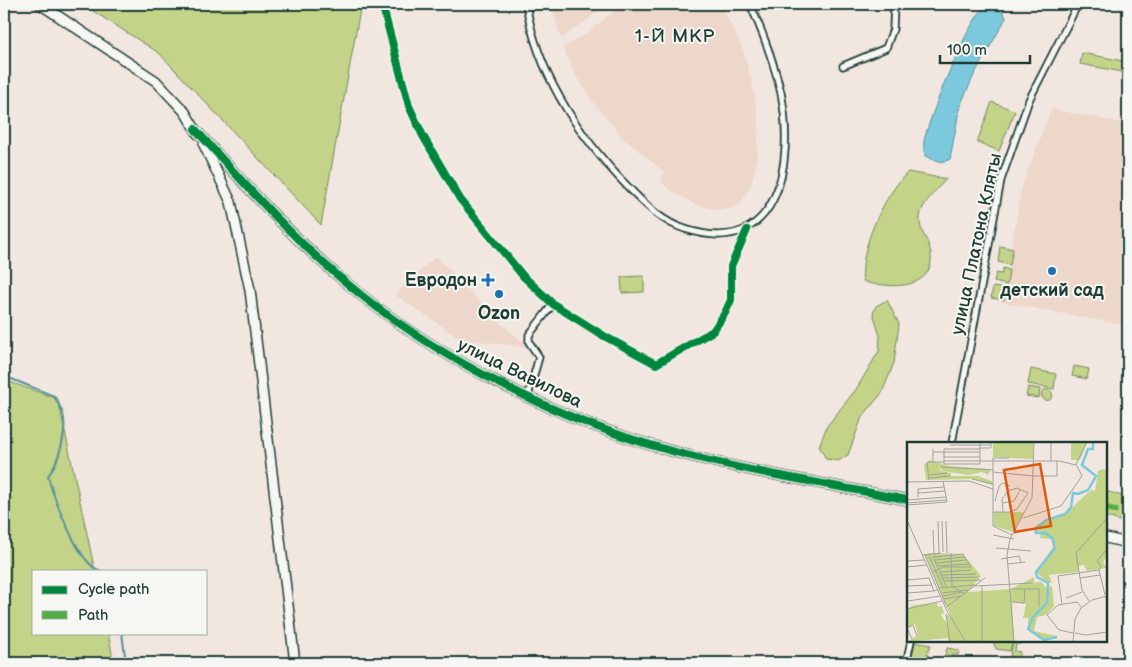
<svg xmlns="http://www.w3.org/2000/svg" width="1132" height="667" viewBox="0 0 1132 667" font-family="'Balsamiq Sans',sans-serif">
	<rect width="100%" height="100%" fill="#f2e7e0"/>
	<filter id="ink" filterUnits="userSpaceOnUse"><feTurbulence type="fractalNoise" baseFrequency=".02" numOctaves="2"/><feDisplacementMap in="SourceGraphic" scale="10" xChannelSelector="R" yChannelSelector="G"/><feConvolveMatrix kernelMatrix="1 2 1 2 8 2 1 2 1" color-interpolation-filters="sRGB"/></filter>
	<g filter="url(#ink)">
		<path fill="#edd6ca" d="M 551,4 L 609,4 L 561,39 Z
			M 623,4 L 721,4 L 722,6 L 743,50 L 752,81 L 759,124 L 756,167 L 750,187 L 740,204 L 730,209 L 714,209 L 696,205 L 667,188 L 661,181 L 665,172 L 624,139 L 593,102 L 575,74 L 563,48 L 587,33 Z
			M 1051,109 L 1128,124 L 1128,326 L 1002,302 L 1022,186 Z
			M 436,256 L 501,324 L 531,348 L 461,339 L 395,295 Z"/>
		<path fill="#c3d387" stroke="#71885e" d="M 82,4 L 361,4 L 321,225 L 159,53 Z
			M 1082,53 L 1128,62 L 1128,73 L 1080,64 Z
			M 992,102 L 1015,111 L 999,151 L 977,142 Z
			M 908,172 L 946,179 C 938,189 921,203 920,217 C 918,231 930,241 931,254 C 934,282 906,288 885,285 C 876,284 871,285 863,281 C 859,248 884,195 908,172 Z
			M 1000,246 L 1013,249 L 1010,265 L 998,262 Z
			M 1003,268 L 1009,270 L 1007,285 L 994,282 L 996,273 L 1002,274 Z
			M 644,276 L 644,292 L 622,293 L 621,277 Z
			M 993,287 L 1006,289 L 1004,300 L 991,298 Z
			M 887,300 L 899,324 L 894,363 L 882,393 L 862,417 L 848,455 L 838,461 L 826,459 L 819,446 L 827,426 L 857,388 L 879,351 L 880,336 L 873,313 L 876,306 Z
			M 1074,366 L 1089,369 L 1087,379 L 1072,376 Z
			M 1031,369 L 1056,374 L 1054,389 L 1028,384 Z
			M 4,380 L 58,399 L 95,571 L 34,571 L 34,633 L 108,633 L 114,663 L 4,663 Z
			M 1028,387 L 1040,389 L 1039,398 L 1026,396 Z
			M1041.5 395a5.5 5.5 0 1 1 11 0a5.5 5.5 0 1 1-11 0Z
			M 1106,491 L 1128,498 L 1128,523 L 1106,517 Z
			M 993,641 L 1012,641 L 1010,651 L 996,649 Z
			M 1013,641 L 1022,642 L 1021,644 L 1016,644 L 1015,651 L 1020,652 L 1019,663 L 1014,663 L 1015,657 L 1010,656 Z
			M 915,642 L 931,645 L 927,654 L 929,657 L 924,658 L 923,663 L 910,663 Z
			M 947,648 L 959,650 L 958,655 L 950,655 L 949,660 L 944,659 Z"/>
		<path fill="#7cc8dc" stroke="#579099" d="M 987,6 L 1004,13 L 1006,18 L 974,75 L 960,106 L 950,159 C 942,164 934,160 925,156 C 924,151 923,147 924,141 C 929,118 969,15 987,6 Z"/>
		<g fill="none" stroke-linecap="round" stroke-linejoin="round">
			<path stroke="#579099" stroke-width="2" d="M 4,376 L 54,396 C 57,402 61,408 63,414 C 68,432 58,463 48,476 C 53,497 75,551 91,565 C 93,568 98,569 101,571
				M 122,633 L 126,663"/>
			<g stroke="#1f3d34" stroke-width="9">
				<path id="street" d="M 382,4 L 409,106 L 423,136 L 460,199 L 523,276 L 553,304 L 604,336 L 656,364 L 713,331 L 725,313 L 731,300 L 731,266 L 747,230
					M 526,4 C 538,76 580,138 630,189 C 646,205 662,222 685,229 C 779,260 795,163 781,93 C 774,62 763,33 750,4
					M 843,66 L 886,48 L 893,29 L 894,4
					M 528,396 L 539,357 L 529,342 L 529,335 L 553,304
					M 952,443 L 1001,180 L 1029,100 L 1078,4
					M 906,663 L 911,641"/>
			</g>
			<g stroke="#1f3d34" stroke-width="12">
				<path id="secondary" d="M 40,4 L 156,81 L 185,112 L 198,134
					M 195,129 C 242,181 289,235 343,280 C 430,355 558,420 668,450 C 747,472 828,484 908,500
					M 204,145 L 231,202 L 250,290 L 295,663
					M 1106,538 L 1128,543"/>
			</g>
			<use href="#street" stroke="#f6f6f2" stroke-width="5.5"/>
			<use href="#secondary" stroke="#f6f6f2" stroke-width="9"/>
			<path stroke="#52ad45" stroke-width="6" stroke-dasharray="12 6" stroke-linecap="butt" d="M 1106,508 L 1128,513"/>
			<g stroke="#f6f6f2" stroke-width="11">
				<path id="cycleway" d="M 382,4 L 409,106 L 423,136 L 460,199 L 523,276 L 553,304 L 604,336 L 656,364 L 713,331 L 725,313 L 731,300 L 731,266 L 747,230
					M 195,129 C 242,181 289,235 343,280 C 430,355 558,420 668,450 C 747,472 828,484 908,500"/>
			</g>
			<use href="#cycleway" stroke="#00873e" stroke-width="8"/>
		</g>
	</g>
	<g fill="#1f6fb2" stroke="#f6f6f2" stroke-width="2">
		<circle cx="1052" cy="271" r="5"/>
		<path d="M485.5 272.5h5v5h5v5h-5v5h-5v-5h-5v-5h5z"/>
		<circle cx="499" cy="294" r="5"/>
	</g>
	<g text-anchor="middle" stroke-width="4" stroke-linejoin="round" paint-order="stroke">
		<g font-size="18" fill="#1f3d34" stroke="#f6f6f2">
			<text transform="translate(976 244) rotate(-78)" y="6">улица Платона Кляты</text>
			<text transform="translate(520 373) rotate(26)" y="6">улица Вавилова</text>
		</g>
		<g font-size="18" font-weight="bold" fill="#1f3d34" stroke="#f6f6f2">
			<text x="477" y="286" text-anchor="end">Евродон</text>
			<text x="1052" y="296">детский сад</text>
			<text x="499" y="319">Ozon</text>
		</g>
		<g font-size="19" letter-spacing="1" fill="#1f3d34" stroke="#f6f6f2">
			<text x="675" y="42">1-Й МКР</text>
		</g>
	</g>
	<g transform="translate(907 442)">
		<rect width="200" height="200" fill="#f2e7e0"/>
		<path d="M 86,0 L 126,0 L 126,17 L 86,15 ZM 164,0 L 180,0 L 173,18 L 164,18 ZM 23,18 L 42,24 L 84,27 L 81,33 L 75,30 L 61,33 L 36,29 L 31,24 L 34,29 L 44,31 L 44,34 L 71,34 L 85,39 L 85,43 L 66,37 L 19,38 L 17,22 ZM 195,27 L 200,28 L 200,115 L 196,120 L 200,126 L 180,129 L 177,123 L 172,124 L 172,130 L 142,133 L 145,141 L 141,141 L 129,130 L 146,105 L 145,97 L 133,96 L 134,90 L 128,89 L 129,83 L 157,73 L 184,48 L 188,49 L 191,29 ZM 87,70 L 117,70 L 106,90 L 87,84 ZM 22,111 L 56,112 L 74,134 L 61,150 L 104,147 L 127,135 L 127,140 L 120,141 L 135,140 L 138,145 L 145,144 L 147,164 L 139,173 L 130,175 L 127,189 L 150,194 L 138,197 L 126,191 L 121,185 L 121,176 L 116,176 L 119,162 L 105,160 L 107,200 L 43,200 L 43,196 L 43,200 L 40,196 L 0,200 L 11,193 L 8,182 L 0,186 L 0,167 L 7,163 L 30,161 L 31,165 L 35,164 L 37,171 L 34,173 L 40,182 L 40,172 L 45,177 L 18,113 Z" fill="#c3d387"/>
		<path fill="none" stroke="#7cc8dc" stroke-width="2.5" d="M 150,195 L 137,198 L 121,187 L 126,175 L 140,161 L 141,141 L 130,135 L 129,130 L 148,106 L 145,96 L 139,91 L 129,91 L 128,87 L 139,78 L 158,72 L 164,65 L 166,51 L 171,52 L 181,48 L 189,34 L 175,23 L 181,7 L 186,7 L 186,0"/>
		<path fill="none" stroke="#9ea39b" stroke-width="1" d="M 73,0 L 73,22 L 37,22 L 37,7 L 73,7M 43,3 L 84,3M 73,6 L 84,6 L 84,0M 26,7 L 26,20 L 37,20M 26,10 L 73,10M 37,15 L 73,15M 102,16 L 86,16 L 86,84 L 105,93M 37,19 L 152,19 L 169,23M 144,19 L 144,0M 34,25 L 86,28M 86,30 L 126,34M 22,33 L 40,31M 126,34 L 150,34 L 150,19M 22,36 L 43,34M 65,37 L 86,42M 22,38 L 20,21 L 24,19 L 25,21M 0,40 L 62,39 L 86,47M 11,51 L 38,49M 11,55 L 11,47 L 37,45M 0,58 L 39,55M 88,59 L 92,44 L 96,41 L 103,44M 0,61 L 39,58M 96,61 L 107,59 L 113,48M 0,63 L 40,60 L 36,39M 86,70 L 103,70 L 110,67 L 121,51 L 110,46 L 101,49 L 95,57 L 96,70M 116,76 L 154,64 L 175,34 L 169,22 L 180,0M 0,78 L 40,169 L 59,200M 31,79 L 32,111M 35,79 L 36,110M 39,79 L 40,111M 26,88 L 27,111M 86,93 L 107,97M 89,106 L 124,109M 44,111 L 45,144 L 58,152M 16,113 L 34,111M 18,113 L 39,163M 22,114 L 36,145M 26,115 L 56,112 L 64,125M 26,115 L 39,144M 94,117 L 112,114 L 114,120M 28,118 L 57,115M 0,119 L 17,118M 29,121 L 59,118M 101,122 L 118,120M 30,124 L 62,122M 0,125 L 19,123M 192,128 L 198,153M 192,128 L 194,124 L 190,119 L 200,107M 26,130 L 36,125 L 64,125M 33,130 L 64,128M 34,133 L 69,132M 36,136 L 71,135M 173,136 L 193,133M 0,138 L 22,136 L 27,149 L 30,148M 37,139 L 74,138M 0,144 L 25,143M 68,144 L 126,141M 75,144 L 75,200M 32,146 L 68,143M 104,147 L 132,147 L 132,165M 0,151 L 27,149M 35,151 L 61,148M 36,154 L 55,150M 199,154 L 200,172M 159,156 L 175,150M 37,157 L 54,154M 1,159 L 33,154M 182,159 L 175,148 L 169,111 L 200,76M 105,160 L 117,161 L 118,147M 155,162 L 151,134 L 192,128M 38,166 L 78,136M 0,167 L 35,159M 39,172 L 43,200M 166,191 L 152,188 L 140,173 L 151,163 L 170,160 L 175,166M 168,191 L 179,193 L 200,190M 5,197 L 0,186 L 6,183 L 10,194M 107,200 L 100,113 L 103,97 L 125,56 L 127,0M 166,200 L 168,177 L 174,166 L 185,158 L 200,154"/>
		<path fill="#de580e" fill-opacity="0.15" stroke="#de580e" stroke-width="2.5" d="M 133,22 L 144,84 L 108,90 L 97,28 Z"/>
		<rect width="200" height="200" fill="none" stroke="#1f3d34" stroke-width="2.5"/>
	</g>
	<rect width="1132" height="667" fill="none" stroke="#f6f6f2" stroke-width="20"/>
	<rect x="10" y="10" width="1112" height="647" fill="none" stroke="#1f3d34" stroke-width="2" filter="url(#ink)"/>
	<rect x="32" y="570" width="175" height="65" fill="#f6f6f2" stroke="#a0aca6"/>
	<rect x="42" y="586" width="25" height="8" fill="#00873e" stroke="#a0aca6"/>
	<text x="78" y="594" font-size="15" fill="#1f3d34">Cycle path</text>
	<rect x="42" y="611" width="25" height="8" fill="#52ad45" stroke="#a0aca6"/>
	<text x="78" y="620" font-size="15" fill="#1f3d34">Path</text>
	<path d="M940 55v8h90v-8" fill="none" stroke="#1f3d34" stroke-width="2.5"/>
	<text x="947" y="55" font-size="15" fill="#1f3d34" stroke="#f6f6f2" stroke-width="4" paint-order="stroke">100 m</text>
</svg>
